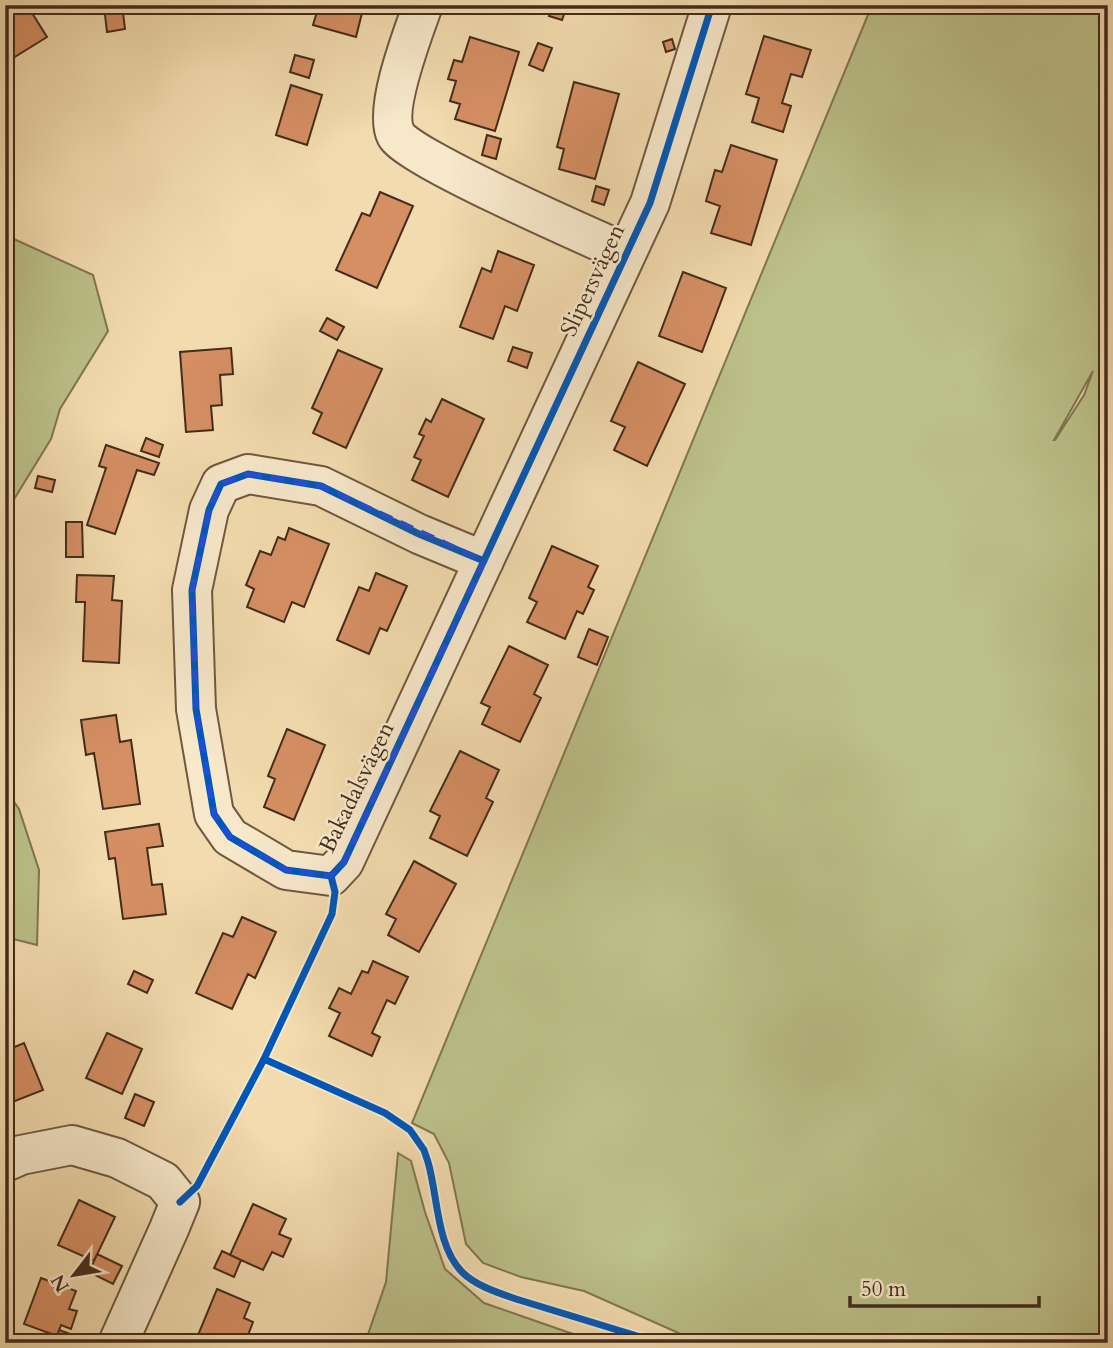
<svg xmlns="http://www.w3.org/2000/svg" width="1113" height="1348" viewBox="0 0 1113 1348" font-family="Cardo,serif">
	<rect width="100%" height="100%" fill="#f2dbae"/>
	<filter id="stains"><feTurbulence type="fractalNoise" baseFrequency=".00286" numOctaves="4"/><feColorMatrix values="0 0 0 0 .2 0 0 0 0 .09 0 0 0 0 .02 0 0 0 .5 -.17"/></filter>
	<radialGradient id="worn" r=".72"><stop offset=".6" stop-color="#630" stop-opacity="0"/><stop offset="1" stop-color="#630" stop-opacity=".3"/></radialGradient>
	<path fill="#bcc089" stroke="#807652" stroke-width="2" fill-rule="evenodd" d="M 872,5 L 1108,5 L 1108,1343 L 701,1343 L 584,1291 L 521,1277 L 483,1263 L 466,1244 L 449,1163 L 434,1134 L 412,1123 ZM 1093,371 L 1084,395 L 1055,440 L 1054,440 Z
		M 5,235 L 93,275 L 108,331 L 60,409 L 51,439 L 5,514 Z
		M 5,789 L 19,809 L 39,870 L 37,945 L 5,937 Z
		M 398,1153 L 411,1161 L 425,1212 L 445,1269 L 484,1303 L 599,1343 L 365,1343 L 386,1282 Z"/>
	<path fill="#d58f63" stroke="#432c1c" stroke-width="2" d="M 19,5 L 27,5 L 47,37 L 5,63 L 5,8 L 8,12 Z
		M 122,5 L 125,29 L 107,32 L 104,6 Z
		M 319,5 L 355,5 L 354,11 L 362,13 L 356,37 L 313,25 Z
		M 552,5 L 567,6 L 562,20 L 549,16 Z
		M 764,36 L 811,50 L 802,77 L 791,74 L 782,103 L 791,106 L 783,132 L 752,122 L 759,98 L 746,94 Z
		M 470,37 L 519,52 L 495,131 L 455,119 L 460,104 L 450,101 L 456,81 L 448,79 L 454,60 L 462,62 Z
		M 672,39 L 675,49 L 666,52 L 663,42 Z
		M 538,43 L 552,48 L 543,71 L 529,65 Z
		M 295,55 L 314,60 L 309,78 L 290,72 Z
		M 574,82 L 619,94 L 595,179 L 559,169 L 564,149 L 557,147 Z
		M 291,85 L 322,95 L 307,145 L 276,135 Z
		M 487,135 L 501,139 L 496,159 L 482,155 Z
		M 731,145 L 777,160 L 751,245 L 711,233 L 720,206 L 706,201 L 715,170 L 722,172 Z
		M 596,186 L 609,190 L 604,205 L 592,201 Z
		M 380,192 L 413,206 L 377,288 L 336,270 L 362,213 L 370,216 Z
		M 498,251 L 534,265 L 517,311 L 505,306 L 493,339 L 460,327 L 482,268 L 491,272 Z
		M 683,272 L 726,288 L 702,352 L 659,336 Z
		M 327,318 L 344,327 L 337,340 L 320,331 Z
		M 513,347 L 532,353 L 527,368 L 508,361 Z
		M 231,348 L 233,374 L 220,375 L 222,405 L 211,406 L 213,430 L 186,432 L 180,352 Z
		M 338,350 L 382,369 L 346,448 L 313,433 L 322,413 L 312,408 Z
		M 638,362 L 685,384 L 647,466 L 614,450 L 625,427 L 611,421 Z
		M 442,399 L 484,419 L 448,497 L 412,480 L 421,460 L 414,457 L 424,436 L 419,434 L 426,419 L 431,422 Z
		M 146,438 L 163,445 L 159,457 L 141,451 Z
		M 106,445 L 159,463 L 154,475 L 137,470 L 115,534 L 87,525 L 106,468 L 99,466 Z
		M 38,476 L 55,480 L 52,492 L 35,488 Z
		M 66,522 L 82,522 L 83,557 L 66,557 Z
		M 289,528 L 329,544 L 304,607 L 292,602 L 284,622 L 247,607 L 254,589 L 246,585 L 260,551 L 271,555 L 278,537 L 285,540 Z
		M 552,546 L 598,566 L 588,587 L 594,590 L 583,614 L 577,611 L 565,639 L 527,622 L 537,602 L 529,598 Z
		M 376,573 L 407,586 L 387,631 L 380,628 L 369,654 L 337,640 L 359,587 L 369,591 Z
		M 77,575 L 114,576 L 112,600 L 122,601 L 119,663 L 83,661 L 85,602 L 76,602 Z
		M 589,629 L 608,637 L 597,665 L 578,657 Z
		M 509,646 L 548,665 L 534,694 L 541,698 L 520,742 L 482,724 L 490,707 L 481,703 Z
		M 116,715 L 120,742 L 131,740 L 140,804 L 103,809 L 94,753 L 86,755 L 81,720 Z
		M 287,729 L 325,745 L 294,820 L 264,807 L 275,779 L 268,776 Z
		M 460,751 L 499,770 L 486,798 L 493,802 L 467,856 L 430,838 L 440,816 L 430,811 Z
		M 159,824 L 163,846 L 147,848 L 152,885 L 162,884 L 166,914 L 123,919 L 115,858 L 109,859 L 105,832 Z
		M 414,861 L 456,884 L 419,952 L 388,935 L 396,919 L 386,914 Z
		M 242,917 L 276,932 L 255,978 L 248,974 L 232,1009 L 196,993 L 223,933 L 233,937 Z
		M 373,961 L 408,977 L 395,1004 L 387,1000 L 372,1033 L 380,1037 L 372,1056 L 329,1036 L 340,1013 L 329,1008 L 339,988 L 351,994 L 362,971 L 368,973 Z
		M 134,971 L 153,980 L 147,993 L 128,984 Z
		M 107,1033 L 142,1049 L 122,1094 L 86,1078 Z
		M 24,1043 L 43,1090 L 10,1103 L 5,1091 L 5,1051 Z
		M 135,1094 L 154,1102 L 144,1126 L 125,1118 Z
		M 5,1105 L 13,1124 L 5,1128 Z
		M 79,1200 L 115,1217 L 94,1261 L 58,1245 Z
		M 253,1204 L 286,1219 L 279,1234 L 291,1239 L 283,1257 L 272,1252 L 263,1270 L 230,1255 Z
		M 222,1251 L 241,1260 L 234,1277 L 214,1268 Z
		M 97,1254 L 122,1266 L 113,1284 L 89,1272 Z
		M 41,1278 L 76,1291 L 69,1309 L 77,1311 L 71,1329 L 61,1325 L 57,1336 L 24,1324 Z
		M 217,1289 L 250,1303 L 244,1318 L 253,1322 L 245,1343 L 235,1339 L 233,1343 L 202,1343 L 196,1340 Z
		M 59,1330 L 87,1340 L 86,1343 L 55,1343 Z
		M 184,1335 L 196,1340 L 202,1343 L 181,1343 Z"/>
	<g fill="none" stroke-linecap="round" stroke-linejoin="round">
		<g stroke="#6f5840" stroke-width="42">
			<path id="minor" d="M 423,5 C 413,33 383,110 396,135 C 407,157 592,238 626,253
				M 484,561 L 419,534 L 321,486 L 248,474 L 221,484 L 209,510 L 192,590 L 196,709 L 214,814 L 230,837 L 286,870 L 331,876 L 344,862 L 650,203 L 712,5
				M 5,1162 L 21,1155 L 72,1145 L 117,1158 L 163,1181 L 180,1202 L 169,1229 L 118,1343"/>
		</g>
		<use href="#minor" stroke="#f7e8ca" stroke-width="38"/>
		<g stroke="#f7e8ca" stroke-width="11">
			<path id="cycleway" d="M 484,561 L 419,534 L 321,486 L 248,474 L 221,484 L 209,510 L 192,590 L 196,709 L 214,814 L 230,837 L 286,870 L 331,876 L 344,862 L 650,203 L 712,5
				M 264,1059 L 385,1113 L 410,1130 L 424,1150 L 428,1162 C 438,1196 436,1245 462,1272 C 476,1286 499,1293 516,1299 L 660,1343
				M 180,1202 L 197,1186 L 264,1059 L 332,914 L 335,892 L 331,876"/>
		</g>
		<use href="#cycleway" stroke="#0057b8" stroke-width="7"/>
	</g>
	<path fill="none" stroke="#1d4ed8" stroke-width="5" stroke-dasharray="14 9" stroke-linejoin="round" d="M 248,474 L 321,486 L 484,561 L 344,862 L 331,876 L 286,870 L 230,837 L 214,814 L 196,709 L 192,590 L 209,510 L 221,484 Z"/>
	<g text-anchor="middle" stroke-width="5" stroke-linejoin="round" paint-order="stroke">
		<g font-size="23" fill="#432c1c" stroke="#f7e8ca">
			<text transform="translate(592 280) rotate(-65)" y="8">Slipersvägen</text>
			<text transform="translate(356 787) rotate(-64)" y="8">Bakadalsvägen</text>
		</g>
	</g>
	<rect width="1113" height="1348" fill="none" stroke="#f2dbae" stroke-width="28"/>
	<rect x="7" y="7" width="1099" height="1334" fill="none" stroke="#432c1c" stroke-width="3.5"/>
	<rect x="14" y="14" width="1085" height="1320" fill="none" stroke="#432c1c" stroke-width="2"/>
	<g transform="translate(74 1275) rotate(239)" stroke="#f7e8ca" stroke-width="5" paint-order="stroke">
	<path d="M0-5L12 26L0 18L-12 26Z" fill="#432c1c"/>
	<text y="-10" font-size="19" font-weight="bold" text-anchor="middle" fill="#432c1c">N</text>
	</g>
	<path d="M850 1296v10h189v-10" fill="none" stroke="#432c1c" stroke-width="3.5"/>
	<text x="861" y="1296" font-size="21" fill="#432c1c" stroke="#f7e8ca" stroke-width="5" paint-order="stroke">50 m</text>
	<rect width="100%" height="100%" filter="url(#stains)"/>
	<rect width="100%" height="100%" fill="url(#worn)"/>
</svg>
